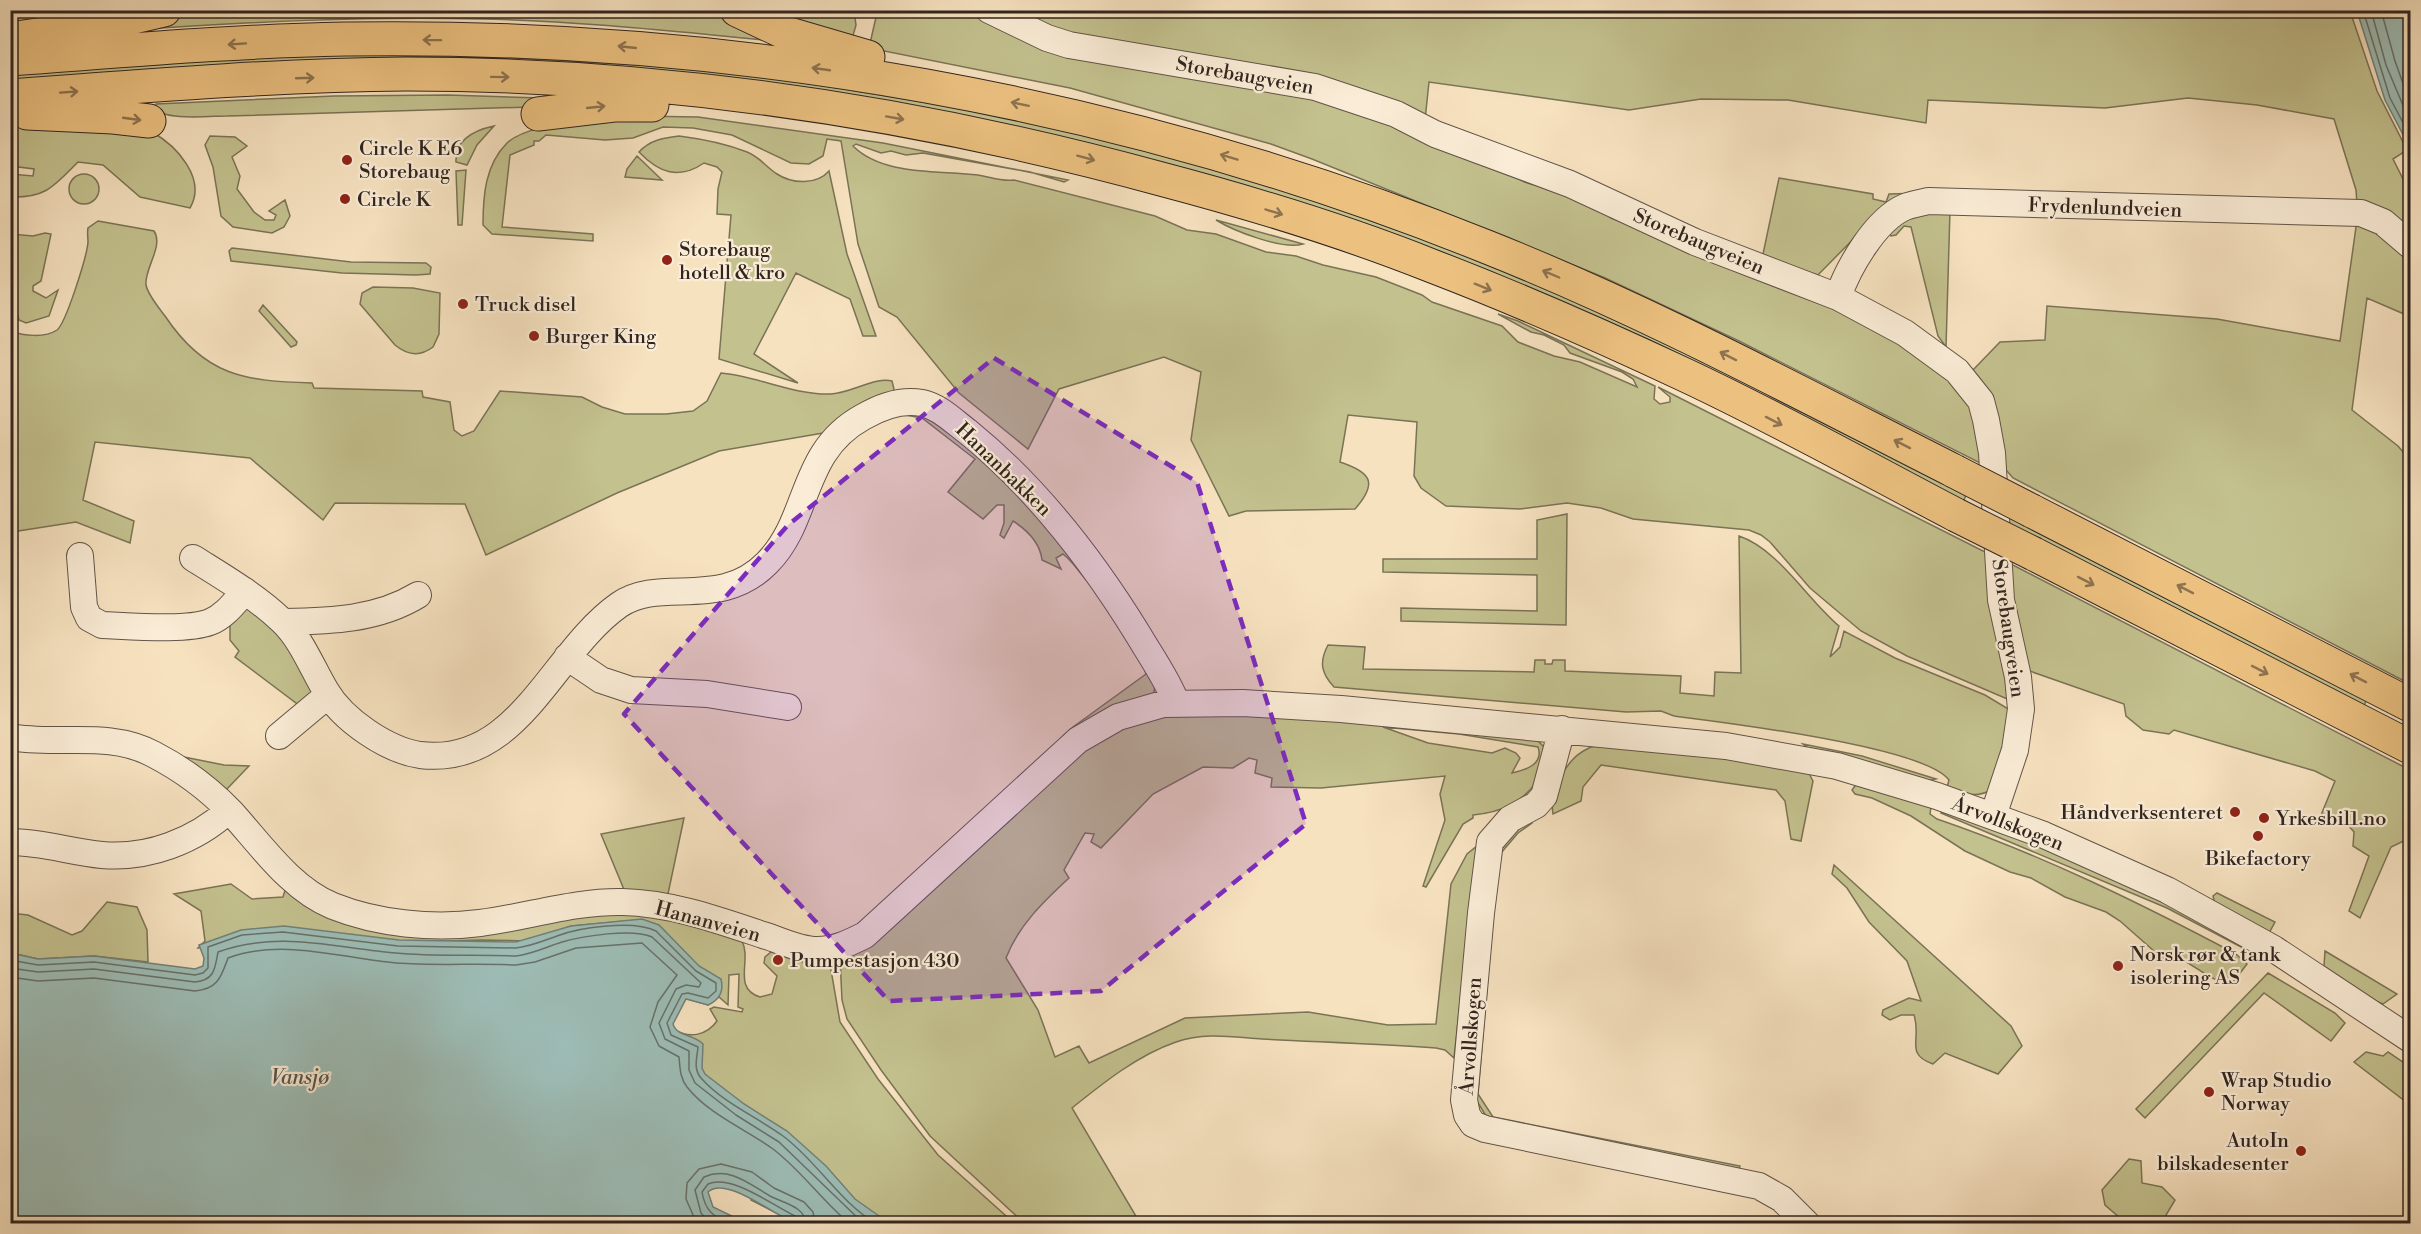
<svg xmlns="http://www.w3.org/2000/svg" width="2421" height="1234" viewBox="0 0 2421 1234" font-family="'Libre Bodoni',serif">
	<rect width="100%" height="100%" fill="#f7e2c0"/>
	<filter id="stains"><feTurbulence type="fractalNoise" baseFrequency=".00333" numOctaves="4"/><feColorMatrix values="0 0 0 0 .2 0 0 0 0 .09 0 0 0 0 .02 0 0 0 .5 -.17"/></filter>
	<radialGradient id="worn" r=".72"><stop offset=".6" stop-color="#630" stop-opacity="0"/><stop offset="1" stop-color="#630" stop-opacity=".3"/></radialGradient>
	<path fill="#c3c18e" stroke="#7a7356" stroke-width="1.5" fill-rule="evenodd" d="M 205,10 L 712,10 L 728,17 L 764,40 C 670,31 576,21 482,19 C 365,16 248,22 131,30 Z
		M 1025,10 L 2350,11 L 2377,91 L 2407,150 L 2393,159 L 2410,193 L 2410,236 L 2357,204 L 2356,190 L 2334,119 L 2257,105 L 2188,98 L 2105,108 L 1928,100 L 1926,123 L 1788,100 L 1701,99 L 1629,110 L 1429,82 L 1425,120 L 1065,39 L 1024,14 Z
		M 10,11 L 123,11 L 11,29 Z
		M 759,11 L 854,11 L 856,25 L 851,43 Z
		M 881,11 L 972,11 L 1327,96 L 1505,169 C 1517,178 1528,188 1544,184 L 1596,205 L 1611,218 L 1749,271 L 1893,334 L 1975,401 L 1988,467 L 1739,341 L 1603,277 L 1312,159 L 1271,144 L 1070,88 L 869,48 L 876,17 Z
		M 393,51 L 729,70 L 1020,118 L 1242,176 L 1480,258 L 1705,360 L 1966,495 L 1964,500 L 1957,499 L 1574,309 L 824,92 L 11,82 L 11,71 Z
		M 448,95 L 540,98 L 530,107 L 227,116 C 210,116 164,121 154,108 L 156,104 L 334,96 Z
		M 698,117 L 883,143 L 1068,180 L 1064,182 L 1030,172 L 923,153 L 906,155 L 891,151 L 881,153 L 856,144 L 853,146 C 883,176 938,170 978,175 C 991,177 1001,182 1014,180 L 1155,216 L 1187,230 L 1216,234 L 1266,252 L 1296,256 L 1323,265 L 1376,277 L 1422,295 L 1432,302 L 1502,326 L 1518,342 L 1554,356 L 1580,362 L 1637,387 L 1633,379 L 1622,372 L 1570,353 L 1564,345 L 1544,335 L 1531,332 L 1498,314 L 1518,321 L 1655,386 L 1654,399 L 1660,404 L 1670,402 L 1670,397 L 1658,387 L 1991,555 L 2012,701 L 1907,656 L 1861,631 L 1810,588 L 1770,542 L 1761,535 L 1749,530 L 1633,519 L 1601,508 L 1567,503 L 1520,509 L 1446,506 L 1421,488 L 1414,476 L 1417,422 L 1348,415 L 1340,462 C 1370,472 1379,482 1355,509 L 1246,511 L 1229,516 L 1191,440 L 1201,372 L 1164,357 L 1059,389 L 1028,449 L 959,393 L 897,317 L 879,307 L 858,244 L 841,141 L 827,139 L 823,156 L 809,164 L 791,163 L 732,135 L 693,128 L 663,127 L 633,138 L 605,140 L 546,135 L 539,141 L 534,141 L 534,145 L 510,155 L 502,227 L 593,234 L 593,241 L 492,234 L 483,225 C 483,196 485,165 507,143 C 537,115 656,116 698,117 Z
		M 35,121 L 152,132 C 177,146 207,179 190,208 L 140,197 L 103,165 L 78,162 C 54,186 46,198 11,197 L 11,174 L 33,176 L 34,169 L 11,166 L 11,123 Z
		M 494,126 L 477,145 L 467,165 L 456,162 C 455,139 475,130 494,126 Z
		M 210,136 L 235,137 L 247,146 L 232,157 L 240,176 L 237,189 L 254,212 L 265,220 L 274,220 L 276,215 L 269,211 L 285,200 L 290,216 L 284,227 L 272,233 L 233,227 L 221,216 L 213,167 L 205,145 Z
		M 679,136 C 703,139 724,143 747,152 C 760,157 766,167 777,174 C 792,184 817,185 829,171 L 847,254 L 876,336 L 863,336 L 850,299 L 796,273 L 754,354 L 798,383 L 719,359 L 731,215 L 717,214 L 718,189 L 722,172 L 717,167 L 704,163 C 679,180 659,173 639,152 C 650,140 663,138 679,136 Z
		M 637,156 L 662,180 L 625,177 L 627,169 Z
		M 466,170 L 462,225 L 458,225 L 456,171 Z
		M69 189a15 15 0 1 1 30 0a15 15 0 1 1-30 0Z
		M 1779,178 L 1873,194 L 1873,199 L 1886,202 L 1889,194 L 1922,193 L 1872,220 L 1818,275 L 1773,261 L 1763,254 Z
		M 1950,210 L 1946,347 L 1938,336 L 1911,227 L 1904,226 L 1896,235 L 1891,236 L 1887,230 L 1903,217 Z
		M 1216,220 L 1303,244 C 1282,250 1234,231 1216,220 Z
		M 2357,220 L 2410,254 L 2410,306 L 2404,314 L 2367,298 L 2352,410 L 2398,446 L 2410,460 L 2410,684 L 2013,478 L 2006,470 C 2001,430 2001,401 1973,370 L 2000,342 L 2045,340 L 2047,306 L 2217,319 L 2340,341 Z
		M 98,221 L 154,231 C 164,246 144,269 146,285 C 148,295 159,308 165,316 C 205,376 244,381 312,383 L 314,388 L 422,391 L 423,397 L 450,402 L 454,430 L 462,436 L 474,431 L 500,391 L 582,397 L 602,407 L 625,414 L 666,414 L 693,411 L 707,401 L 721,373 C 757,376 793,395 830,394 C 850,394 876,376 892,381 L 894,389 L 891,395 L 829,432 L 719,451 L 617,493 L 486,555 L 465,504 L 335,503 L 323,520 L 250,458 L 95,442 L 83,500 L 134,521 L 130,543 L 76,522 L 12,532 L 11,543 L 11,331 C 23,336 45,338 57,330 C 66,323 87,256 88,242 C 88,237 87,233 88,228 Z
		M 45,233 L 51,234 L 41,281 L 33,286 L 33,291 L 46,298 L 58,290 L 49,316 L 26,323 L 19,320 L 15,305 L 11,303 L 13,290 L 11,289 L 11,234 L 33,236 Z
		M 232,248 L 351,262 L 426,263 L 431,267 L 430,274 L 416,275 L 342,273 L 231,261 L 229,251 Z
		M 373,287 L 413,288 L 440,293 L 439,334 L 433,347 C 420,357 407,355 395,345 L 360,304 L 362,293 Z
		M 263,305 L 297,342 L 296,345 L 291,347 L 259,311 Z
		M 910,407 L 948,429 L 1032,507 L 1098,591 C 1083,580 1077,565 1063,554 L 1056,558 L 1061,569 L 1042,560 C 1040,542 1027,530 1013,521 L 1004,538 L 1000,535 L 1004,523 L 1004,505 L 997,505 L 983,519 L 948,492 L 975,459 L 922,418 L 900,414 Z
		M 2004,513 L 2367,698 L 2363,709 L 2003,523 Z
		M 1567,514 L 1566,625 L 1401,621 L 1401,608 L 1537,611 L 1537,575 L 1383,572 L 1383,559 L 1537,559 L 1537,520 Z
		M 1739,536 C 1778,549 1807,599 1839,626 L 1830,657 L 1840,647 L 1844,631 L 1895,658 L 1985,695 L 2010,710 L 2012,718 L 1991,790 C 1975,799 1962,793 1947,787 L 1949,780 C 1924,747 1722,722 1674,716 L 1661,711 L 1626,712 L 1334,687 C 1321,673 1319,662 1328,645 L 1365,647 L 1363,669 L 1534,672 L 1535,660 L 1545,660 L 1545,664 L 1552,664 L 1553,660 L 1565,660 L 1565,671 L 1681,676 L 1680,693 L 1714,696 L 1715,672 L 1741,673 Z
		M 2005,561 L 2410,770 L 2410,838 L 2391,847 L 2360,918 L 2349,911 L 2369,856 L 2353,846 L 2354,832 L 2348,825 L 2321,815 L 2335,781 L 2315,771 L 2174,730 L 2169,734 L 2143,730 L 2126,716 L 2124,704 L 2021,668 Z
		M 255,607 L 310,674 L 312,695 L 300,706 L 235,657 L 239,651 L 230,640 L 230,622 L 238,609 Z
		M 1143,664 L 1155,684 L 1154,692 L 1148,698 L 1065,740 L 1063,736 L 1073,727 L 1146,674 Z
		M 1244,712 L 1536,739 L 1545,748 C 1543,758 1542,771 1537,780 C 1524,803 1498,813 1473,815 L 1473,818 L 1463,824 L 1426,887 L 1423,886 L 1445,820 L 1440,794 L 1445,776 L 1321,788 L 1271,787 L 1272,778 L 1255,773 L 1257,760 L 1249,758 L 1233,768 L 1203,767 L 1153,794 L 1101,848 L 1091,842 L 1094,834 L 1085,833 L 1064,870 L 1069,878 C 1044,901 1018,926 1006,958 L 1038,1010 L 1055,1057 L 1079,1046 L 1089,1063 L 1185,1018 L 1308,1012 L 1388,1025 L 1436,1024 L 1451,884 L 1467,854 L 1477,846 L 1454,1058 L 1445,1050 L 1436,1048 C 1378,1044 1320,1042 1262,1039 C 1232,1037 1205,1032 1176,1042 C 1138,1055 1103,1083 1072,1108 L 1140,1223 L 1024,1223 L 930,1136 L 881,1070 L 847,1019 L 842,1000 L 840,958 L 1082,748 L 1143,717 ZM 1383,727 L 1459,734 L 1538,747 C 1544,764 1526,770 1512,773 L 1520,758 L 1516,753 L 1505,748 L 1492,753 L 1428,743 Z
		M 1803,744 L 1862,756 L 1936,779 L 1928,781 L 1810,750 Z
		M 1606,745 L 1667,750 L 1807,770 L 1813,781 L 1801,841 L 1791,839 L 1785,801 L 1776,790 L 1601,765 L 1583,787 L 1581,801 L 1553,814 C 1549,792 1566,759 1587,749 C 1592,746 1599,746 1606,745 Z
		M 184,757 L 224,765 L 249,766 L 226,790 Z
		M 1858,782 L 1931,807 L 1930,814 L 1937,819 C 2040,854 2140,903 2236,954 L 2247,964 L 2231,985 C 2210,981 2190,961 2169,953 L 2163,959 L 2120,921 L 2106,912 L 2065,897 L 2031,878 L 2010,872 L 1965,851 L 1911,816 L 1872,798 L 1855,794 L 1852,790 Z
		M 1942,808 L 2060,853 L 2200,920 L 2239,942 L 2245,949 L 2167,908 L 1941,813 Z
		M 684,818 L 668,894 L 625,892 L 601,834 Z
		M 1529,821 L 1532,823 L 1518,833 L 1501,853 L 1494,905 L 1478,1094 L 1493,1117 L 1740,1166 L 1739,1169 L 1730,1169 L 1486,1116 L 1475,1098 L 1499,853 L 1520,824 Z
		M 1834,865 L 2011,1026 L 2022,1046 L 1998,1074 L 1945,1053 L 1933,1064 C 1904,1054 1922,1039 1914,1015 L 1901,1015 L 1890,1020 L 1882,1015 L 1883,1010 L 1909,998 L 1921,1001 L 1907,961 L 1869,922 L 1847,888 L 1832,874 Z
		M 231,884 L 252,899 L 283,897 L 286,887 L 326,914 L 657,913 L 742,941 C 752,960 732,988 760,997 L 772,994 L 777,976 L 764,963 L 765,957 L 771,952 L 827,959 L 830,964 L 840,1022 L 878,1079 L 938,1155 L 1014,1223 L 791,1223 L 792,1221 L 751,1200 L 753,1111 L 737,1099 L 716,1105 L 675,1030 C 690,1039 707,1035 717,1021 L 710,1009 L 714,1007 L 742,1012 L 743,1009 L 738,1007 L 739,974 L 729,975 L 728,1005 L 719,997 L 708,1005 L 685,998 L 637,920 L 571,926 L 529,941 L 482,940 L 198,948 L 205,941 L 201,911 L 174,894 Z
		M 2217,893 L 2275,922 L 2269,933 L 2215,904 L 2213,896 Z
		M 107,902 L 137,907 L 147,930 L 148,962 L 94,956 L 38,959 L 11,953 L 10,913 L 28,915 L 72,935 L 82,931 Z
		M 2325,951 L 2397,994 L 2383,1004 L 2378,1002 L 2324,966 Z
		M 2268,973 L 2335,1013 L 2345,1023 L 2331,1041 L 2264,993 L 2145,1118 L 2136,1109 Z
		M 2366,1052 L 2383,1056 L 2388,1052 L 2410,1067 L 2410,1105 L 2354,1062 Z
		M 2129,1159 L 2141,1161 L 2142,1183 L 2162,1187 L 2175,1200 L 2166,1215 L 2168,1223 L 2126,1223 L 2105,1205 L 2102,1190 Z"/>
	<path fill="#9dbdb6" stroke="#72807a" stroke-width="1.5" d="M 2357,11 L 2410,11 L 2410,148 L 2385,100 Z
		M 642,919 L 659,925 L 699,966 L 721,979 C 724,991 719,1000 708,1005 L 686,999 L 673,1024 C 677,1037 694,1034 703,1044 L 702,1068 L 705,1074 L 744,1104 L 787,1131 L 826,1166 L 855,1199 L 889,1223 C 860,1224 813,1230 787,1219 C 769,1211 724,1176 708,1192 L 713,1207 L 746,1223 L 11,1223 L 11,953 L 38,959 L 94,956 L 195,969 L 203,966 L 204,958 L 199,945 L 241,930 L 284,926 L 399,940 L 516,942 L 571,926 Z"/>
	<g fill="none" stroke-linecap="round" stroke-linejoin="round">
		<path stroke="#67716a" stroke-width="1.5" d="M 2363,10 L 2390,98 L 2410,136
			M 2371,10 L 2386,65 L 2410,122
			M 2381,10 L 2395,61 L 2410,103
			M 10,960 L 38,965 L 94,962 L 195,975 L 203,973 L 208,968 L 208,947 L 242,935 L 283,932 L 398,946 L 516,948 C 532,946 543,941 557,936 C 580,927 634,920 656,931 L 696,971 L 716,983 L 716,991 L 708,998 L 688,993 L 682,994 L 667,1023 L 671,1035 L 698,1047 C 697,1058 693,1069 701,1078 C 723,1103 757,1117 783,1136 C 817,1161 840,1203 877,1224
			M 10,968 L 38,972 L 94,969 L 195,982 C 215,980 215,968 218,952 C 277,930 336,948 396,953 C 436,957 476,954 516,956 C 533,954 546,947 562,942 C 583,936 632,928 652,937 L 701,983 L 699,987 L 686,985 L 676,989 L 659,1023 L 665,1039 L 689,1051 L 689,1070 L 695,1083 L 736,1115 L 779,1142 L 864,1224
			M 10,977 L 38,981 L 94,978 L 195,991 C 218,989 221,977 228,958 C 281,938 341,958 396,963 C 436,966 476,963 516,965 L 535,962 L 576,948 L 642,943 L 677,975 L 658,1002 L 650,1027 L 659,1046 L 679,1057 C 680,1068 680,1078 687,1087 C 708,1114 747,1130 773,1149 C 802,1171 822,1201 850,1224
			M 697,1224 L 686,1199 L 687,1183 L 699,1169 L 721,1164 L 752,1172 L 774,1188 L 804,1202 L 813,1212 L 815,1224
			M 711,1224 L 701,1213 L 695,1190 L 704,1177 C 730,1166 749,1184 770,1196 C 783,1203 805,1206 806,1224
			M 730,1224 C 714,1217 705,1211 702,1192 L 708,1184 C 732,1174 772,1205 795,1216 L 798,1224"/>
		<g stroke="#625447" stroke-width="28">
			<path id="minor" d="M 989,10 L 1047,38 L 1069,45 L 1315,87 L 1396,114 L 1435,134 L 1570,184 L 1695,242 L 1838,297 L 1905,333 L 1957,371 L 1981,401 L 1986,420 L 1992,453 L 2001,600 L 2018,677 L 2021,709 L 2015,750 L 1993,816
				M 1838,297 C 1848,268 1875,220 1905,207 C 1912,204 1921,203 1928,201 L 2361,213 L 2383,222 L 2410,245
				M 80,556 L 84,607 L 89,618 L 102,625 C 129,626 187,631 210,622 C 225,616 235,602 245,591
				M 193,558 C 223,577 256,596 282,621 C 302,640 312,668 326,691 C 343,720 387,750 420,755 C 519,767 551,653 619,605 C 661,576 720,611 767,563 C 811,519 799,452 863,417 C 880,407 901,399 922,403 C 940,407 953,421 968,432 C 1037,488 1093,561 1139,636 C 1152,658 1167,679 1176,702
				M 284,622 C 330,621 377,620 418,595
				M 567,657 L 601,680 L 631,690 L 707,694 L 788,707
				M 1562,729 L 1544,796 L 1536,805 L 1510,819 L 1490,842 L 1481,913 L 1464,1100 L 1467,1115 L 1473,1124 L 1485,1129 L 1759,1186 L 1782,1199 L 1807,1224
				M 279,736 L 328,695
				M 10,737 C 58,746 108,730 153,754 C 182,769 209,789 231,812 C 261,845 291,889 333,906 C 378,924 433,929 480,923 C 528,917 574,901 623,902 C 671,903 718,920 763,935 C 780,940 799,950 817,950 C 835,950 849,943 865,935 L 1078,740 L 1118,717 L 1163,704 L 1243,703 L 1341,709 L 1726,746 L 1837,766 L 1937,796 L 2044,835 L 2167,890 L 2274,949 L 2410,1039
				M 10,842 C 42,842 71,852 102,855 C 148,859 195,841 229,810"/>
		</g>
		<g stroke="#31251f" stroke-width="35">
			<path id="highway" d="M 737,10 L 786,33 L 868,57
				M 10,39 L 91,27 L 164,10
				M 10,59 C 122,51 234,41 345,39 C 735,33 1125,101 1487,247 C 1648,311 1800,393 1954,471
				M 10,96 C 142,86 275,75 407,74 C 662,74 916,112 1161,179 C 1252,203 1344,231 1432,266 C 1518,299 1602,336 1685,375 C 1777,418 1866,468 1956,515
				M 27,113 L 113,117 L 149,121
				M 538,114 L 614,105 L 652,105
				M 2032,511 L 2410,705
				M 2034,554 L 2410,747"/>
		</g>
		<use href="#minor" stroke="#faecd6" stroke-width="26"/>
		<use href="#highway" stroke="#ecc180" stroke-width="33"/>
		<g stroke="#31251f" stroke-width="35" stroke-linecap="butt">
			<path id="highway-bridge" d="M 1954,471 L 2032,511
				M 1956,515 L 2034,554"/>
		</g>
		<use href="#highway-bridge" stroke="#ecc180" stroke-width="33"/>
	</g>
	<defs><path id="oneway-shaft" d="M-6 0H5M1.5-3L5.5 0L1.5 3" fill="none" stroke-width="1.6" stroke-linecap="round" stroke-linejoin="round" transform="scale(1.5)"/></defs>
	<g stroke="#8e7350">
		<use href="#oneway-shaft" transform="translate(432 40) rotate(-179)"/>
		<use href="#oneway-shaft" transform="translate(237 44) rotate(176)"/>
		<use href="#oneway-shaft" transform="translate(627 47) rotate(-174)"/>
		<use href="#oneway-shaft" transform="translate(821 69) rotate(-172)"/>
		<use href="#oneway-shaft" transform="translate(500 77) rotate(1)"/>
		<use href="#oneway-shaft" transform="translate(305 78) rotate(-2)"/>
		<use href="#oneway-shaft" transform="translate(69 92) rotate(-4)"/>
		<use href="#oneway-shaft" transform="translate(1020 104) rotate(-168)"/>
		<use href="#oneway-shaft" transform="translate(596 107) rotate(-6)"/>
		<use href="#oneway-shaft" transform="translate(895 118) rotate(10)"/>
		<use href="#oneway-shaft" transform="translate(132 119) rotate(8)"/>
		<use href="#oneway-shaft" transform="translate(1229 157) rotate(-163)"/>
		<use href="#oneway-shaft" transform="translate(1086 158) rotate(15)"/>
		<use href="#oneway-shaft" transform="translate(1274 212) rotate(17)"/>
		<use href="#oneway-shaft" transform="translate(1551 274) rotate(-157)"/>
		<use href="#oneway-shaft" transform="translate(1483 287) rotate(22)"/>
		<use href="#oneway-shaft" transform="translate(1728 356) rotate(-153)"/>
		<use href="#oneway-shaft" transform="translate(1774 421) rotate(27)"/>
		<use href="#oneway-shaft" transform="translate(1902 444) rotate(-153)"/>
		<use href="#oneway-shaft" transform="translate(2086 581) rotate(27)"/>
		<use href="#oneway-shaft" transform="translate(2185 589) rotate(-153)"/>
		<use href="#oneway-shaft" transform="translate(2260 670) rotate(27)"/>
		<use href="#oneway-shaft" transform="translate(2358 678) rotate(-153)"/>
	</g>
	<path fill="#7b2cbf" fill-opacity="0.2" stroke="#7b2cbf" stroke-width="4.5" stroke-dasharray="12 8" stroke-linejoin="round" d="M 994,358 L 1197,482 L 1306,824 L 1101,991 L 889,1001 L 624,714 L 788,525 Z"/>
	<g fill="#8f2418" stroke="#faecd6" stroke-width="2">
		<circle cx="347" cy="160" r="6"/>
		<circle cx="345" cy="199" r="6"/>
		<circle cx="667" cy="260" r="6"/>
		<circle cx="463" cy="304" r="6"/>
		<circle cx="534" cy="336" r="6"/>
		<circle cx="2235" cy="812" r="6"/>
		<circle cx="2264" cy="818" r="6"/>
		<circle cx="2258" cy="836" r="6"/>
		<circle cx="778" cy="960" r="6"/>
		<circle cx="2118" cy="966" r="6"/>
		<circle cx="2209" cy="1092" r="6"/>
		<circle cx="2301" cy="1151" r="6"/>
	</g>
	<g text-anchor="middle" stroke-width="4.5" stroke-linejoin="round" paint-order="stroke">
		<g font-size="20" fill="#31251f" stroke="#faecd6">
			<text transform="translate(1245 75) rotate(10)" y="7">Storebaugveien</text>
			<text transform="translate(2105 207) rotate(2)" y="7">Frydenlundveien</text>
			<text transform="translate(1699 241) rotate(23)" y="7">Storebaugveien</text>
			<text transform="translate(1004 469) rotate(44)" y="7">Hananbakken</text>
			<text transform="translate(2009 628) rotate(82)" y="7">Storebaugveien</text>
			<text transform="translate(2008 823) rotate(21)" y="7">Årvollskogen</text>
			<text transform="translate(708 921) rotate(15)" y="7">Hananveien</text>
			<text transform="translate(1470 1036) rotate(-86)" y="7">Årvollskogen</text>
		</g>
		<g font-size="20" fill="#31251f" stroke="#faecd6" text-anchor="start">
			<text x="359" y="155">Circle K E6<tspan x="359" dy="23">Storebaug</tspan></text>
			<text x="357" y="206">Circle K</text>
			<text x="679" y="256">Storebaug<tspan x="679" dy="23">hotell &amp; kro</tspan></text>
			<text x="475" y="311">Truck disel</text>
			<text x="546" y="343">Burger King</text>
			<text x="2223" y="819" text-anchor="end">Håndverksenteret</text>
			<text x="2276" y="825">Yrkesbil1.no</text>
			<text x="2258" y="865" text-anchor="middle">Bikefactory</text>
			<text x="2130" y="961">Norsk rør &amp; tank<tspan x="2130" dy="23">isolering AS</tspan></text>
			<text x="790" y="967">Pumpestasjon 430</text>
			<text x="2221" y="1087">Wrap Studio<tspan x="2221" dy="23">Norway</tspan></text>
			<text x="2289" y="1147" text-anchor="end">AutoIn<tspan x="2289" dy="23">bilskadesenter</tspan></text>
		</g>
		<g font-size="21" font-style="italic" fill="#51534c" stroke="#faecd6">
			<text x="300" y="1084">Vansjø</text>
		</g>
	</g>
	<rect width="2421" height="1234" fill="none" stroke="#f7e2c0" stroke-width="36"/>
	<rect x="12" y="12" width="2397" height="1210" fill="none" stroke="#31251f" stroke-width="3"/>
	<rect x="18" y="18" width="2385" height="1198" fill="none" stroke="#31251f" stroke-width="1.5"/>
	<rect width="100%" height="100%" filter="url(#stains)"/>
	<rect width="100%" height="100%" fill="url(#worn)"/>
</svg>
